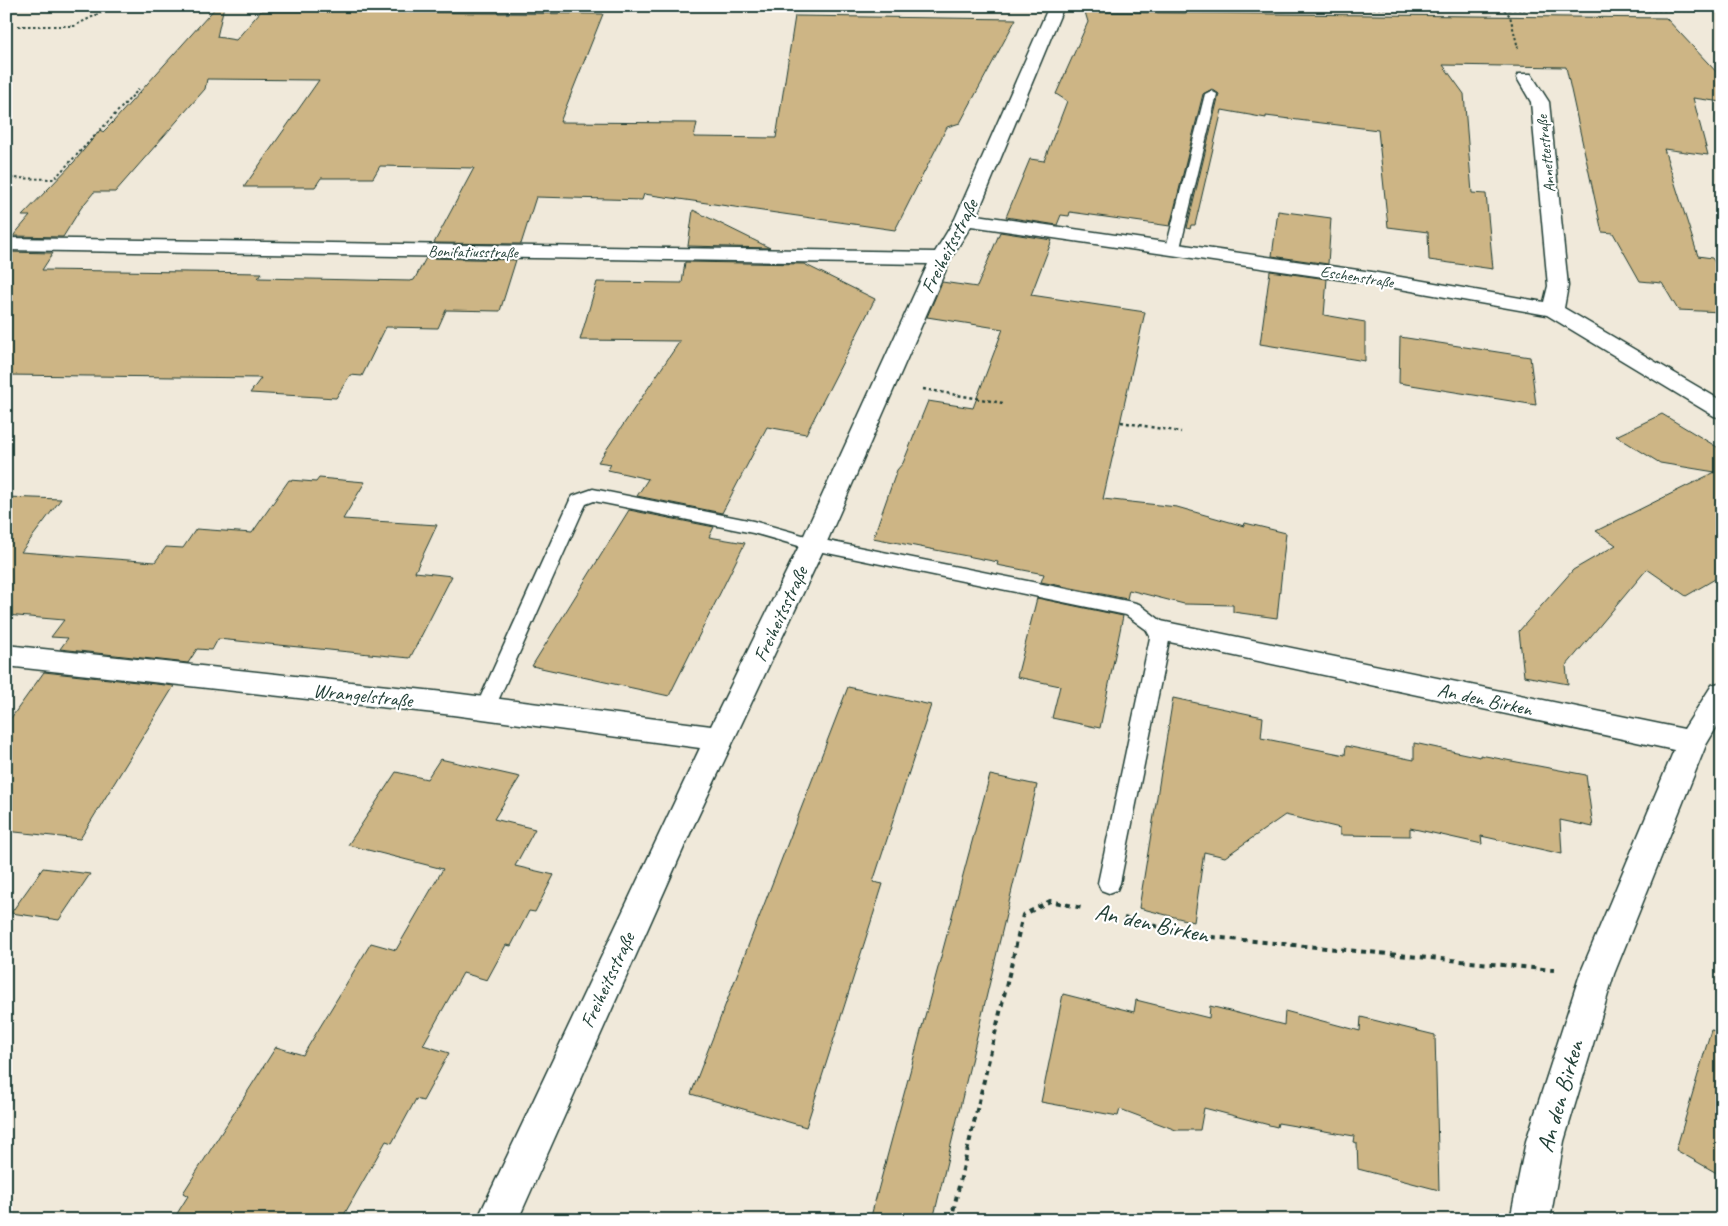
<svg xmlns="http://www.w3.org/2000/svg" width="1728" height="1226" viewBox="0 0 1728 1226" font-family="Caveat,sans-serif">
	<rect width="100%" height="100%" fill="#f0e9da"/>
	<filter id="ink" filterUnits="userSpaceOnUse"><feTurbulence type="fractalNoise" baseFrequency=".02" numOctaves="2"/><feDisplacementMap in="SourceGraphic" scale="10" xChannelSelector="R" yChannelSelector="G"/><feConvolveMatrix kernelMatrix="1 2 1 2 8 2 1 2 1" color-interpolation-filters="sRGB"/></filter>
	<g filter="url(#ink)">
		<path fill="#cdb585" stroke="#1f3d34" d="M 217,6 L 224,6 L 217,37 L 236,40 L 261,11 L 603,14 L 560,122 L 697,123 L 694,137 L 776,138 L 795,16 L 1016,19 L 960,123 L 947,127 L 895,230 L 644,194 L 642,200 L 536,197 L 521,244 L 434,243 L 474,168 L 380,166 L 373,178 L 321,178 L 315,187 L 244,187 L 319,80 L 207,79 L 205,89 L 115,192 L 94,192 L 81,208 L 63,237 L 13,236 L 30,216 L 22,216 L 74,162 L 100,130 L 103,132 L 113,122 Z
			M 1085,12 L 1666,18 L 1722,78 L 1722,102 L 1693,98 L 1708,155 L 1664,149 L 1698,256 L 1712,258 L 1722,273 L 1722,312 L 1678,310 L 1662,283 L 1640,281 L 1613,233 L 1602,232 L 1566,67 L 1443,65 L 1464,94 L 1472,193 L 1486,194 L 1493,269 L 1429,260 L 1428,232 L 1388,227 L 1378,130 L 1266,116 L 1266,118 L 1222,110 L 1195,225 L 1191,225 L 1190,229 L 1187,228 L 1219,94 L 1212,89 L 1203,94 L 1170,226 L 1070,212 L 1069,216 L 1061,215 L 1057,225 L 1006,217 L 1030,159 L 1044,161 L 1067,101 L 1056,94 L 1088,22 Z
			M 693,210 L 770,248 L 688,246 Z
			M 1278,211 L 1331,218 L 1328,264 L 1272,256 Z
			M 1000,232 L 1052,240 L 1031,295 L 1145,312 L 1103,499 L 1177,507 L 1244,526 L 1245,523 L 1286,533 L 1277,618 L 1233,612 L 1233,605 L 1184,604 L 1129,590 L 1127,599 L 1041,582 L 1044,574 L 997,565 L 998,562 L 873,538 L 897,470 L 903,463 L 928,401 L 973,408 L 1003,329 L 927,317 L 942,282 L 977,287 Z
			M 6,252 L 53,253 L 42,270 L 262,273 L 258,278 L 410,281 L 414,280 L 426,258 L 516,260 L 500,311 L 446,310 L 438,328 L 386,327 L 362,376 L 350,375 L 336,398 L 250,393 L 261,378 L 6,375 Z
			M 685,262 L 804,264 L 875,299 L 806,434 L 767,427 L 722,513 L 637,496 L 648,479 L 608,470 L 611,464 L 598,462 L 680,341 L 580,340 L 597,282 L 682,283 Z
			M 1270,271 L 1327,279 L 1324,315 L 1365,322 L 1365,361 L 1260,344 Z
			M 1400,337 L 1530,357 L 1536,405 L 1399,383 Z
			M 1662,414 L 1722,450 L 1722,575 L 1686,596 L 1647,569 L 1566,666 L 1568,684 L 1524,676 L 1519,631 L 1573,570 L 1616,545 L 1596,531 L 1715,472 L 1660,463 L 1616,436 Z
			M 319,478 L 365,482 L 343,519 L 437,525 L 415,572 L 452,576 L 410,658 L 218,639 L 212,650 L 197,649 L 188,663 L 60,649 L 68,638 L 51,637 L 64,620 L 6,615 L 6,497 L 61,499 L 21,552 L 155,562 L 166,547 L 183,548 L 196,529 L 252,533 L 289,480 L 316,482 Z
			M 629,510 L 714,527 L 709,537 L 745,543 L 669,696 L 532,666 Z
			M 1037,598 L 1123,616 L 1100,728 L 1052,718 L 1060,686 L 1017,677 Z
			M 44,672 L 174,686 L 80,839 L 6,831 L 6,725 Z
			M 848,687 L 931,705 L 873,882 L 883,884 L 806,1127 L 691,1094 Z
			M 1173,698 L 1263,717 L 1261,738 L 1345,755 L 1346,746 L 1414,760 L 1414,743 L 1480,757 L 1480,755 L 1586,775 L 1593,827 L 1560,820 L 1562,854 L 1481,836 L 1482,844 L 1410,828 L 1410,836 L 1340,835 L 1340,828 L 1285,815 L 1225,857 L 1204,852 L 1194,922 L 1139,908 Z
			M 440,759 L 520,777 L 494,819 L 535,829 L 515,866 L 554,875 L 535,912 L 529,911 L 511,946 L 506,945 L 487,980 L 463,973 L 423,1045 L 449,1053 L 423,1101 L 416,1099 L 392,1143 L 386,1141 L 341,1220 L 173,1220 L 188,1196 L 183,1193 L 276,1047 L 303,1055 L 371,943 L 396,950 L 443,869 L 348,845 L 396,772 L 427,779 Z
			M 990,775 L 1037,785 L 933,1220 L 870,1220 Z
			M 43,868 L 90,874 L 59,920 L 11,913 Z
			M 1063,994 L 1134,1012 L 1136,1000 L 1209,1018 L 1210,1006 L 1284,1025 L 1285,1011 L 1360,1031 L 1361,1017 L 1435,1035 L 1439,1190 L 1358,1169 L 1357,1143 L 1353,1142 L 1354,1136 L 1278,1123 L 1277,1127 L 1204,1108 L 1200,1130 L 1176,1130 L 1120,1109 L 1118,1116 L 1041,1102 Z
			M 1711,1030 L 1722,1032 L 1722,1176 L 1676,1150 Z"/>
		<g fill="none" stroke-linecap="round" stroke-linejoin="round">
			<g stroke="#1f3d34" stroke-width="3">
				<path id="lane" d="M 1211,91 L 1217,94 L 1180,248 L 1173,252 L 1168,251 L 1166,248 L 1205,94 Z
					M 593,489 L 753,521 L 813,538 L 1132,602 L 1139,604 L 1168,626 L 1171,631 L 1120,883 L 1117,890 L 1109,893 L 1101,890 L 1098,883 L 1151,633 L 1126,615 L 813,550 L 753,533 L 594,501 L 586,504 L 583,510 L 493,712 L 486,715 L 479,712 L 476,707 L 570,500 L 573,496 Z"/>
			</g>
			<g stroke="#1f3d34" stroke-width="3">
				<path id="street" d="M 1049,6 L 1064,6 L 977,215 L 1372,272 L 1544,302 L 1548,286 L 1531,102 L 1517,78 L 1519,74 L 1531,74 L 1549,102 L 1568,286 L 1564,308 L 1722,401 L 1722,418 L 1714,416 L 1547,315 L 1372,284 L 971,226 L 951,258 L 826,544 L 693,827 L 518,1220 L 477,1220 L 700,748 L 453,715 L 6,666 L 6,645 L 453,693 L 711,726 L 800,544 L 928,264 L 6,250 L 6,238 L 935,252 L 955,219 Z
					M 1161,621 L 1684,729 L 1712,685 L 1722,682 L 1722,718 L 1706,745 L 1614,974 L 1564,1141 L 1550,1220 L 1510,1220 L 1526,1141 L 1580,974 L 1674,750 L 1151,638 L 1147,631 L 1151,624 Z"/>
			</g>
			<path stroke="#1f3d34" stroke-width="2" stroke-dasharray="2.5 2.5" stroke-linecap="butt" d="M 710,6 L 1020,6
				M 1088,6 L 1722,11
				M 1501,6 L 1510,16 L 1518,48
				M 18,26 L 74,26 L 114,6
				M 6,178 L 54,179 L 139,89"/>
			<path stroke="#1f3d34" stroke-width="2.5" stroke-dasharray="3 3" stroke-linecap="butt" d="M 923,389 L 1003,403
				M 1121,422 L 1181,432"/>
			<path stroke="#1f3d34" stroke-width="4" stroke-dasharray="5 5" stroke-linecap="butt" d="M 1124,918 L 1191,935 L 1554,970
				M 951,1220 L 1023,915 L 1050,901 L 1082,908"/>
			<use href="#lane" fill="#fff" fill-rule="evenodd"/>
			<use href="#street" fill="#fff" fill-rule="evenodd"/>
		</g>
	</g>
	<g text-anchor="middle" stroke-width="4.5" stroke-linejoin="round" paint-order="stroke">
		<g font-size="16" fill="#1f3d34" stroke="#fff">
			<text transform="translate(1545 154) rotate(-96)" y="6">Annettestraße</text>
			<text transform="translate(473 251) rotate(1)" y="6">Bonifatiusstraße</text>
			<text transform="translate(1357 276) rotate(9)" y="6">Eschenstraße</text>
		</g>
		<g font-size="20" fill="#1f3d34" stroke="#fff">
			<text transform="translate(949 246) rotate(-63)" y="7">Freiheitsstraße</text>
			<text transform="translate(780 614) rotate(-65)" y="7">Freiheitsstraße</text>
			<text transform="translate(363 695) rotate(6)" y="7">Wrangelstraße</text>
			<text transform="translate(1485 699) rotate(12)" y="7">An den Birken</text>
			<text transform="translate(607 980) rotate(-65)" y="7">Freiheitsstraße</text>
		</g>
		<g font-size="24" fill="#1f3d34" stroke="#fff">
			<text transform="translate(1152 923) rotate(12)" y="8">An den Birken</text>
			<text transform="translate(1560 1096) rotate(-74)" y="8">An den Birken</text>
		</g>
	</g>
	<rect width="1728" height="1226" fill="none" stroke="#fff" stroke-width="25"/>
	<rect x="12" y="12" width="1703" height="1201" fill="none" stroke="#1f3d34" stroke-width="2" filter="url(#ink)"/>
</svg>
